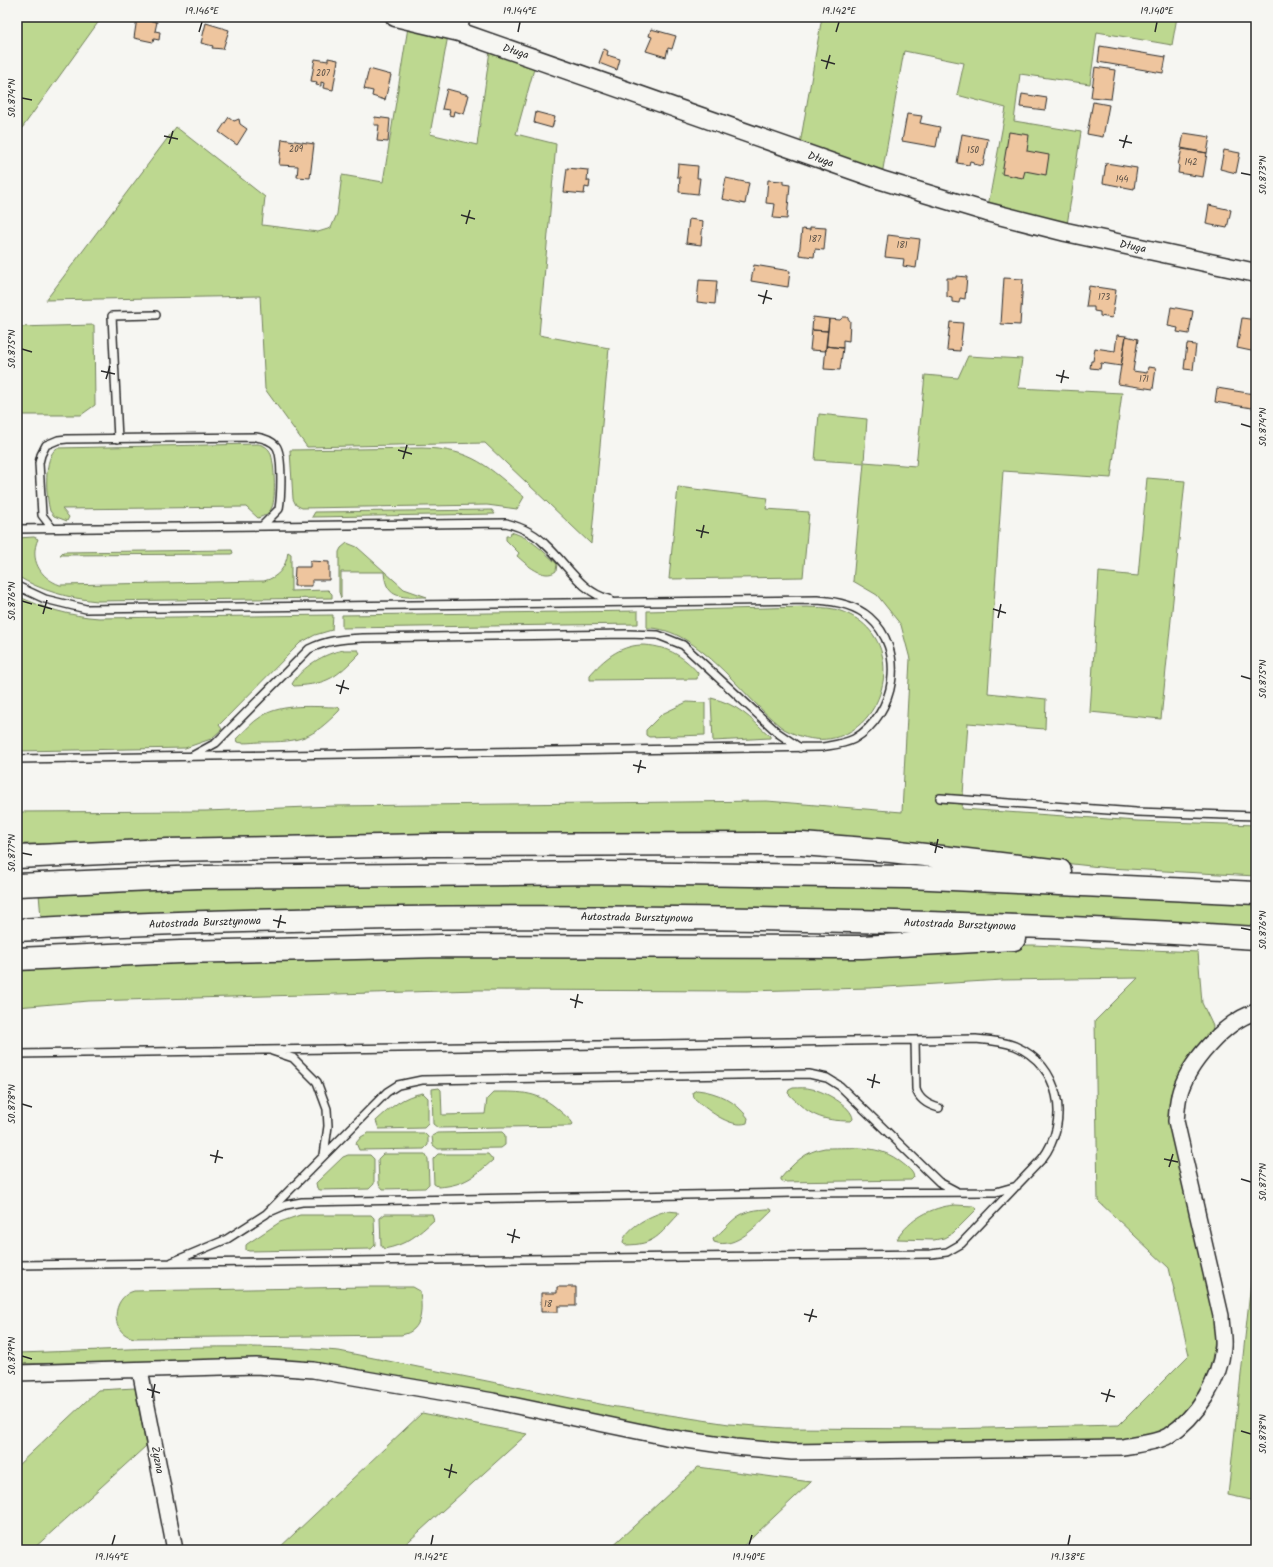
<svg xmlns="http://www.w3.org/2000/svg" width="1273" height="1567" viewBox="0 0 1273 1567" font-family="Kalam,sans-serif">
	<rect width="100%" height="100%" fill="#f6f6f2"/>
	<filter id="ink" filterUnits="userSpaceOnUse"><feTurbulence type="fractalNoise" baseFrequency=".025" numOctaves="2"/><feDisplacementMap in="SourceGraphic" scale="8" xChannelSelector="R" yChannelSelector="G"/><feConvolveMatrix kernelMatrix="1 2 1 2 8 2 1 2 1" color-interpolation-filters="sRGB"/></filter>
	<g filter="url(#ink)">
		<path fill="#bdd890" stroke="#74825e" d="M 17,17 L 102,17 L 17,135 Z
			M 395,17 L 462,17 L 449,30 L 430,134 L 477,145 L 491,43 L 537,58 L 516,134 L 556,144 L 539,335 L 609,348 L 591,544 L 485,443 L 307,447 L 265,389 L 260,296 L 46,300 L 176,127 L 265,197 L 262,225 L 318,232 L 331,228 L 337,214 L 342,175 L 383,182 L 409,21 Z
			M 822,17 L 1177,17 L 1172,45 L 1097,32 L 1090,84 L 1020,74 L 1014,121 L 1081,132 L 1066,232 L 987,212 L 1006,108 L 957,95 L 964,63 L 904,51 L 881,180 L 799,150 Z
			M 94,325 L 95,405 L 81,415 L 17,415 L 17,327 Z
			M 968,356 L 1022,359 L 1018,388 L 1122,393 L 1111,478 L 1003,471 L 988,693 L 1046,699 L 1045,729 L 968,723 L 962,809 L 1137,821 L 1256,825 L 1256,876 L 1109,868 L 954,851 L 17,844 L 17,812 L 206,811 L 334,806 L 767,801 L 902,812 L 910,659 L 901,625 L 877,595 L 853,581 L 864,463 L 815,460 L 819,414 L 867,419 L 864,462 L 916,466 L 925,375 L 958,378 Z
			M 258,444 C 262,445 266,446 269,450 C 275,457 276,499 272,507 C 269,514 264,516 258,518 L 246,507 L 62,509 L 69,517 L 67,521 L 54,516 L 50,511 C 46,496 43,457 57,448 Z
			M 422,448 C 473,449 488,467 524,497 L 517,509 L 487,505 L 302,508 L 296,505 L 293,499 L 290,450 Z
			M 1147,478 L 1185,481 L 1161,719 L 1090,712 L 1099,572 L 1138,576 Z
			M 678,487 L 768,498 L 766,509 L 809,512 L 803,577 L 669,579 Z
			M 492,510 L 495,514 L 312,517 L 315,512 Z
			M 511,532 C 531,538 542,550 557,564 L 556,571 C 544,581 526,564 517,556 L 519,553 L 506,540 L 506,536 L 510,536 Z
			M 34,537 L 38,539 C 29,559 40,578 60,585 L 264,581 C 279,577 286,567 288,552 L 291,554 L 291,591 L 328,590 L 332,594 L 332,598 L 97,601 C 68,598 42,591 17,576 L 17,538 Z
			M 347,543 L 357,547 L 404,589 L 427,597 C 404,597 386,601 384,572 L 341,572 L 341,598 L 339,592 L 339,552 L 341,548 Z
			M 232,550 L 233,553 L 231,554 L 60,555 L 63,552 Z
			M 17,596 C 44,608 69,616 99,618 L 333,615 L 332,630 L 315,635 L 300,643 L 219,725 L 222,729 L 211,739 L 185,748 L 17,751 Z
			M 807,607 C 816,608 825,607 834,609 C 929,634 875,779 784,729 C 744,700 699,627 647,628 L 647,611 Z
			M 638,611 L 638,624 L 342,628 L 342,615 Z
			M 641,645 C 664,645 683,655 698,673 L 697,679 L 590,680 L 590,675 C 603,660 619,646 641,645 Z
			M 344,650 L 358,650 L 360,653 C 336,677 330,684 294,686 L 292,684 C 302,667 324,653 344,650 Z
			M 711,698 C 738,704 750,718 770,736 L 770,738 L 713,741 Z
			M 687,702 L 705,703 L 705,735 L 649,737 L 646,735 L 646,730 L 662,714 Z
			M 338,707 L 340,709 L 339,711 C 311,739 301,742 261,742 C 254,742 244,744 237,742 L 236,739 C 244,732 252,722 262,716 C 283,703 314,707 338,707 Z
			M 682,882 L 921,887 L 1256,903 L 1256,928 L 41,918 L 39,894 L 317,885 Z
			M 1033,945 L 1198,952 L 1202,1003 L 1213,1026 L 1212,1031 C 1189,1051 1182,1066 1174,1094 L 1215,1315 C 1218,1363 1202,1411 1155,1433 C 1148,1436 1140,1438 1132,1440 L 801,1445 L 728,1439 L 664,1429 L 243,1360 L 17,1364 L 17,1353 C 124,1350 232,1342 339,1351 L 610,1406 L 729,1424 L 785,1428 L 944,1429 L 1119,1425 L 1189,1355 L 1169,1268 L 1098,1201 L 1095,1021 L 1138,978 L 1002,980 L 870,988 L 746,991 L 479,990 L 89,1001 L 17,1007 L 17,968 L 114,962 Z
			M 439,1088 L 441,1090 L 442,1115 L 485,1114 L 487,1099 L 494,1092 C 522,1092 538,1091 560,1111 C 564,1115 571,1119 573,1124 L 571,1126 L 438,1128 L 433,1124 L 432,1089 Z
			M 793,1088 C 799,1088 806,1087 812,1089 C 824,1091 852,1106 853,1119 L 851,1121 C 821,1121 808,1115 788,1093 L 789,1090 Z
			M 697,1090 C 717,1092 736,1101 748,1118 L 747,1123 C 730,1129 705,1108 694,1098 L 693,1092 Z
			M 423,1093 L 428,1098 L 428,1124 L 424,1128 L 379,1129 L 376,1121 C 390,1108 403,1096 423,1093 Z
			M 502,1132 L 505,1135 L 505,1145 L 501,1148 L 438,1149 L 433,1145 L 432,1136 L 437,1133 Z
			M 368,1133 L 424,1133 L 428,1137 L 428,1145 L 424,1149 L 359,1150 L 356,1143 L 361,1137 Z
			M 825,1148 C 853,1148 879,1144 902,1163 C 907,1167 913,1171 914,1177 L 911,1180 L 784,1182 L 781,1180 L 781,1178 C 793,1164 805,1151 825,1148 Z
			M 383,1154 L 425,1154 L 428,1159 L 429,1184 L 425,1188 L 383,1189 L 379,1184 L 378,1159 Z
			M 438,1154 L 488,1154 L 493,1160 C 475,1176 465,1185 439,1187 L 434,1184 L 433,1159 Z
			M 348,1155 L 370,1155 L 374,1159 L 374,1184 L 369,1189 L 320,1190 L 317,1188 L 316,1183 L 318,1181 L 343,1157 Z
			M 955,1205 L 973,1206 L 977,1209 L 953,1233 L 944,1238 L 934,1240 L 897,1239 C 910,1219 931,1207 955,1205 Z
			M 766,1209 L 771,1209 L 772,1211 C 757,1225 736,1250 714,1242 L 713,1239 C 735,1221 734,1211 766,1209 Z
			M 667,1211 L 678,1212 L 678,1215 C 659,1235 655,1245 625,1245 L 623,1242 C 626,1227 653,1214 667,1211 Z
			M 385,1214 L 432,1214 L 434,1220 C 418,1235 406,1245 384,1249 L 381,1245 L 380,1218 Z
			M 300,1215 L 371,1215 L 374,1218 L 375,1245 L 371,1249 L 249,1251 L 246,1250 L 246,1245 L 247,1244 L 280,1222 Z
			M 1256,1236 L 1256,1501 L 1228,1495 Z
			M 367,1287 L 413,1287 L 420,1291 C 422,1309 424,1331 401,1335 L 135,1338 C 109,1335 111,1297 134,1291 Z
			M 135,1388 L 146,1446 L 32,1550 L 17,1550 L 17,1466 L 98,1390 Z
			M 422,1413 L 527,1434 L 399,1550 L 277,1550 Z
			M 698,1467 L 811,1482 L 739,1550 L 608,1550 Z"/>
		<path fill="#eec59e" stroke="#2b2b2b" d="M 137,18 L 157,22 L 155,31 L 160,32 L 159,40 L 154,39 L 153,42 L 134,38 Z
			M 206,23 L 229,30 L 223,49 L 212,48 L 213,46 L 201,43 Z
			M 651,29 L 676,36 L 672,49 L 668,48 L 666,57 L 646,51 L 652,37 L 649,36 Z
			M 1100,46 L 1166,57 L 1163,73 L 1098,62 Z
			M 604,49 L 608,51 L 607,55 L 620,59 L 617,70 L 599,63 Z
			M 328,58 L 338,60 L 333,90 L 323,88 L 324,83 L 321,82 L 321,86 L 316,85 L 317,82 L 311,81 L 315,59 L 328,61 Z
			M 1095,67 L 1115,70 L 1111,99 L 1091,97 Z
			M 369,69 L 391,75 L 385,100 L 372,96 L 373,91 L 364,89 Z
			M 447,89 L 469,95 L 464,114 L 454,111 L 453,116 L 449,115 L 450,110 L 442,109 Z
			M 1022,94 L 1047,98 L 1045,110 L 1020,107 Z
			M 1093,102 L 1109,105 L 1103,137 L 1087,134 Z
			M 536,112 L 555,117 L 552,128 L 534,123 Z
			M 907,114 L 922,116 L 920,123 L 940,127 L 936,147 L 902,141 Z
			M 229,117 L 234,121 L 239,119 L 240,124 L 247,129 L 237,145 L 219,132 Z
			M 375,117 L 390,119 L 388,142 L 377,141 L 379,125 L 374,125 Z
			M 1009,132 L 1029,135 L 1027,151 L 1049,155 L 1046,175 L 1025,171 L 1023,178 L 1002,174 Z
			M 1184,133 L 1210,137 L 1207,153 L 1181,148 Z
			M 962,134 L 988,139 L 983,166 L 973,164 L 974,162 L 970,161 L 969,165 L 957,163 Z
			M 282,139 L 314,144 L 310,178 L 297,177 L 298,166 L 279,165 Z
			M 1182,149 L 1207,153 L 1203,177 L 1178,173 L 1179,166 L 1178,165 Z
			M 1224,150 L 1240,153 L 1236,173 L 1220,169 Z
			M 1106,163 L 1137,168 L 1134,189 L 1103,183 Z
			M 678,164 L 698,166 L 697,178 L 700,178 L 698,194 L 679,192 L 680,177 L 677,177 Z
			M 567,168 L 588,170 L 587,181 L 590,181 L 589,188 L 585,187 L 584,194 L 564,192 Z
			M 726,178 L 749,183 L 745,204 L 722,199 Z
			M 768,180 L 783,181 L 783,184 L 790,185 L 787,219 L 773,218 L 775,204 L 766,203 Z
			M 1209,205 L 1231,210 L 1227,228 L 1206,224 Z
			M 689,219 L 703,221 L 701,245 L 686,243 Z
			M 810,227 L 826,228 L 824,250 L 815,249 L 814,257 L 799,255 L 802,229 L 810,230 Z
			M 888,235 L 920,239 L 916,268 L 903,266 L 904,259 L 885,257 Z
			M 754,265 L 790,271 L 788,287 L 751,281 Z
			M 956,276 L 967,277 L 965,299 L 960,298 L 959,303 L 952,302 L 952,298 L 947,297 L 947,278 L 956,278 Z
			M 1004,278 L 1023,279 L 1020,325 L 1001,324 Z
			M 699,280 L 717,281 L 715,304 L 697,302 Z
			M 1089,286 L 1116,290 L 1112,318 L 1100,316 L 1100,312 L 1094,311 L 1094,307 L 1086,307 Z
			M 1171,307 L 1193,311 L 1189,334 L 1177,332 L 1178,328 L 1168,326 Z
			M 813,317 L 829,319 L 828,331 L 812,330 Z
			M 843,317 L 847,317 L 850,321 L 849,341 L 843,340 L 843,348 L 826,346 L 829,319 L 840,320 Z
			M 1242,318 L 1256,320 L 1256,352 L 1237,348 Z
			M 950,322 L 963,323 L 960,351 L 947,350 Z
			M 812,330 L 828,331 L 826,351 L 810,350 Z
			M 1117,335 L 1126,336 L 1121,366 L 1101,363 L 1100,369 L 1090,368 L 1091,361 L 1093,361 L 1095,348 L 1115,351 Z
			M 1126,336 L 1138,339 L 1133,371 L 1147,373 L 1148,367 L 1156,368 L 1153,389 L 1118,384 Z
			M 1187,344 L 1196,345 L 1193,370 L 1184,369 Z
			M 826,346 L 843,348 L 840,370 L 824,369 Z
			M 1217,388 L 1254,394 L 1252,408 L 1215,402 Z
			M 310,561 L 329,562 L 329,580 L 312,580 L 312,586 L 294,586 L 295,567 L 310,567 Z
			M 557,1287 L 576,1287 L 576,1306 L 558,1306 L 558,1312 L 541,1312 L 541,1293 L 557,1293 Z"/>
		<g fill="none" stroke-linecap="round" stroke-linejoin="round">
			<g stroke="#2b2b2b" stroke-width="10">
				<path id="service" d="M 118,439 L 112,316 L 156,315
					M 52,528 L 42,515 L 39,463 L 41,455 L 46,445 L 58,440 L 67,439 L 256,437 C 263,438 271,440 276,446 C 283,455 281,497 279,509 L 262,526
					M 17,529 L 506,523 C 521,527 535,533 546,545 C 566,563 582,593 609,599
					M 17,586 L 45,599 L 86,609 L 817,600 C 835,601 855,605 869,617 C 907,650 896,714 854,739 C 844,744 833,745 822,747 L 17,759
					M 192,756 L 216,743 L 309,649 C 327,640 343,639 363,638 L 627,634 L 658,635 L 683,645 L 778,733 L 800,748
					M 940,798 L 1136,812 L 1256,816
					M 915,1040 L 916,1089 C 919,1100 928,1105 939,1108
					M 272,1051 L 293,1058 L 317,1082 L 327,1109 L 328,1126 L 324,1155
					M 17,1054 L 976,1039 C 988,1040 1003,1041 1015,1046 C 1060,1065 1071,1121 1042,1159 L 961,1244 L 947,1252 L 931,1254 L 17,1265
					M 272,1211 L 286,1205 L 302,1202 L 793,1193 L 996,1192 L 1017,1186
					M 172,1262 L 227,1239 L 266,1214 L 387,1092 L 398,1085 L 422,1080 L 809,1074 L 827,1078 L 840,1086 L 939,1182 L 956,1191"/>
			</g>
			<g stroke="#2b2b2b" stroke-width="18">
				<path id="minor" d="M 459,32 L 462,17
					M 140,1370 L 175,1550
					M 17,1373 L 256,1366 L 313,1370 L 493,1401 L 666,1437 L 735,1447 L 792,1452 L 1123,1447 C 1137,1444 1156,1443 1168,1436 C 1197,1417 1220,1381 1223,1347 C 1224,1337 1221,1326 1221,1316 L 1176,1121 C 1177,1113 1177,1104 1179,1096 C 1186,1065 1226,1020 1256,1012"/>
			</g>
			<g stroke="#2b2b2b" stroke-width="21">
				<path id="tertiary" d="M 395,17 L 459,32 L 881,180 L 987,212 L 1066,232 L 1256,273"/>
			</g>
			<g stroke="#2b2b2b" stroke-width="25">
				<path id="motorway" d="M 17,857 L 168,850 L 433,845 L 802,844 L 891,851 L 1060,871
					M 17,885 L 198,877 L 604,873 L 908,877 L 1256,893
					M 17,930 C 264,917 511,915 758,919 C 924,922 1090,927 1256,938
					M 17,959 L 180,952 L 441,946 L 862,947 L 1014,939"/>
			</g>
			<use href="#service" stroke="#f6f6f2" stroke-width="7"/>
			<use href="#minor" stroke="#f6f6f2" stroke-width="15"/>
			<use href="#tertiary" stroke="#f6f6f2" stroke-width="18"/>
			<use href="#motorway" stroke="#f6f6f2" stroke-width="22"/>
		</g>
	</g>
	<path fill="none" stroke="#2b2b2b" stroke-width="1.5" d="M 199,32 L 202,22M 518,32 L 520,22M 836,32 L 839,22M 1155,32 L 1157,22M 821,60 L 835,64M 826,69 L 830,55M 22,98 L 32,100M 164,136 L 178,139M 1119,140 L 1132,143M 169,144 L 173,131M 1123,148 L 1127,135M 1241,173 L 1251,175M 461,215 L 475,219M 466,224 L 470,210M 758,295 L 772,299M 763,304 L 767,290M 22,349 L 32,352M 101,371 L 115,374M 1056,375 L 1069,378M 106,379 L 110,366M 1061,383 L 1064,370M 1241,424 L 1251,427M 398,450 L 412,454M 403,459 L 407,445M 696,530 L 709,533M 701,538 L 704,525M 22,601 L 32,604M 38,605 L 52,609M 993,609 L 1006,613M 43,614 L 47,600M 998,618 L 1001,604M 1241,676 L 1251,679M 336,685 L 349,689M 340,694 L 344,680M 633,765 L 646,768M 638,773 L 641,760M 930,844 L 943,848M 22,853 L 32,855M 935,853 L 938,839M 273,920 L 286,923M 278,928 L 281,915M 1241,928 L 1251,930M 570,999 L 583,1003M 575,1008 L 578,994M 867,1079 L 880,1083M 872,1088 L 875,1074M 22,1104 L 32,1107M 210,1155 L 223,1158M 1164,1159 L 1178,1162M 215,1163 L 218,1150M 1169,1167 L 1173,1154M 1241,1179 L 1251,1182M 507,1234 L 520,1238M 512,1243 L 515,1229M 804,1314 L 817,1317M 809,1322 L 813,1309M 22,1356 L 32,1359M 147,1389 L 160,1393M 1101,1393 L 1115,1397M 152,1398 L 155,1384M 1106,1402 L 1110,1389M 1241,1431 L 1251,1434M 444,1469 L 457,1473M 449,1478 L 452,1464M 112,1545 L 115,1535M 431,1545 L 433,1535M 749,1545 L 752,1535M 1068,1545 L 1070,1535"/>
	<g text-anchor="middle" stroke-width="3" stroke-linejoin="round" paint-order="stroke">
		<g font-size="9" fill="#5c5248">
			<text x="323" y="76">207</text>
			<text x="296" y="152">209</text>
			<text x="973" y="153">150</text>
			<text x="1191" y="165">142</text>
			<text x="1122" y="182">144</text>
			<text x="815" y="242">187</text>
			<text x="902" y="248">181</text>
			<text x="1104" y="300">173</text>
			<text x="1144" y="382">171</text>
			<text x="548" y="1307">18</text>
		</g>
		<g font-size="11" fill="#2b2b2b" stroke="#f6f6f2">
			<text transform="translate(516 51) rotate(18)" y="4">Długa</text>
			<text transform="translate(821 159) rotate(20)" y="4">Długa</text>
			<text transform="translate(1133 246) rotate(12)" y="4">Długa</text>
			<text transform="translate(637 917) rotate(1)" y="4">Autostrada Bursztynowa</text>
			<text transform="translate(205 922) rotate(-2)" y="4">Autostrada Bursztynowa</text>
			<text transform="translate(960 924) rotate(2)" y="4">Autostrada Bursztynowa</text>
			<text transform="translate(158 1460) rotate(79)" y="4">Żyzna</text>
		</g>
	</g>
	<rect width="1273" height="1567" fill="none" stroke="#f6f6f2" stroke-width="44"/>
	<rect x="22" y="22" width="1229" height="1523" fill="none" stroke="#2b2b2b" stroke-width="1.5"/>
	<g font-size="10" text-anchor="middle" fill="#2b2b2b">
		<text x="202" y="14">19.146°E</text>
		<text x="520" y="14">19.144°E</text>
		<text x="839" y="14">19.142°E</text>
		<text x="1157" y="14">19.140°E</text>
		<text transform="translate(11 98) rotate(-90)" y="4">50.874°N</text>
		<text transform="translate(1262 175) rotate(-90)" y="4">50.873°N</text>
		<text transform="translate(11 349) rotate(-90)" y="4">50.875°N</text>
		<text transform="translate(1262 427) rotate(-90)" y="4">50.874°N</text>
		<text transform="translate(11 601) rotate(-90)" y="4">50.876°N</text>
		<text transform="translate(1262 679) rotate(-90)" y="4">50.875°N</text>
		<text transform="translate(11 853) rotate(-90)" y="4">50.877°N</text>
		<text transform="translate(1262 930) rotate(-90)" y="4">50.876°N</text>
		<text transform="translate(11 1104) rotate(-90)" y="4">50.878°N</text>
		<text transform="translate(1262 1182) rotate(-90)" y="4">50.877°N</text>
		<text transform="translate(11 1356) rotate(-90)" y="4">50.879°N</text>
		<text transform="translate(1262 1434) rotate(-90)" y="4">50.878°N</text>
		<text x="112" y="1560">19.144°E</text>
		<text x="431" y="1560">19.142°E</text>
		<text x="749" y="1560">19.140°E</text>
		<text x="1068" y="1560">19.138°E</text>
	</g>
</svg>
